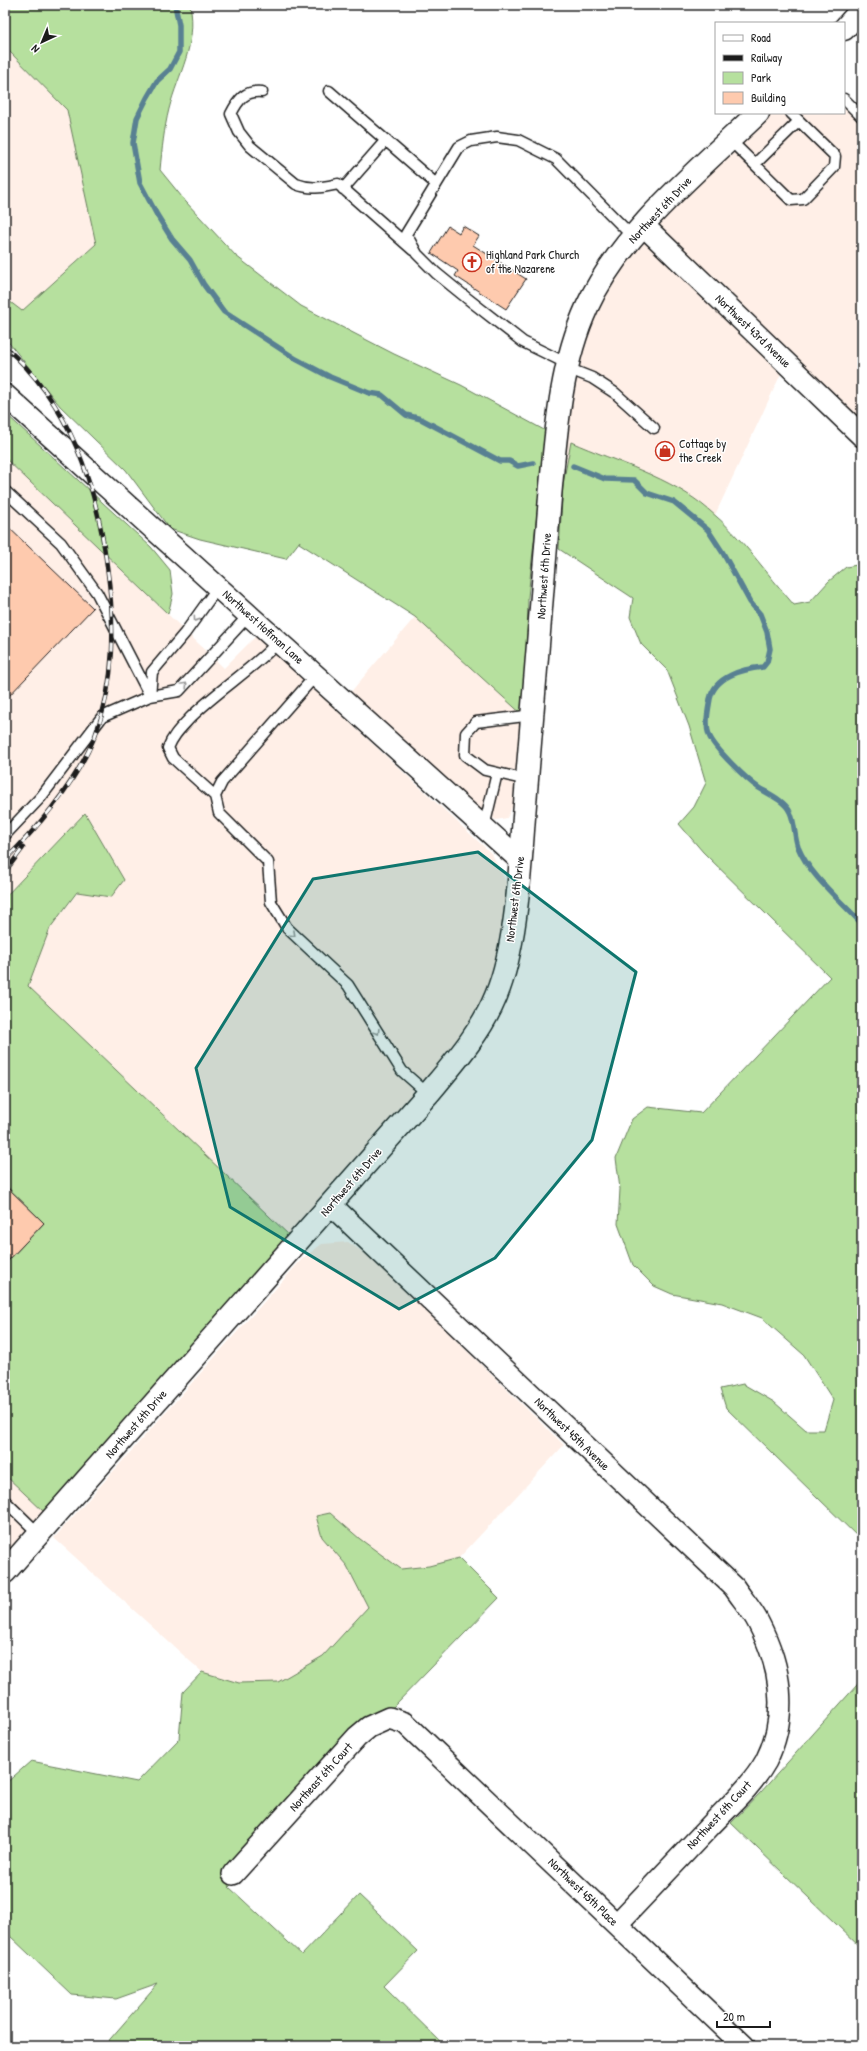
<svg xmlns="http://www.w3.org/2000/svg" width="867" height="2051" viewBox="0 0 867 2051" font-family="'Patrick Hand',sans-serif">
	<rect width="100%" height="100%" fill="#fff"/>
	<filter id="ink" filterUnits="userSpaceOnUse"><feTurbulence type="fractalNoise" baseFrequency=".025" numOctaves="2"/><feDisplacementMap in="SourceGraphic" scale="8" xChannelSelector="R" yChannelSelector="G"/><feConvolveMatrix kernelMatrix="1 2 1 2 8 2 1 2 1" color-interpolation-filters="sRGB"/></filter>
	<g filter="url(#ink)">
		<path fill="#ffefe7" d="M 5,47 L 67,110 L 96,244 L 22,311 L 5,298 Z
			M 844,108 L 862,125 L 862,436 L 786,363 L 708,530 L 554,458 L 594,293 L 758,113 L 844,113 Z
			M 5,458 L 224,668 L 256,636 L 492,854 L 506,882 L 504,915 L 493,972 L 475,1020 L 441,1065 L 291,1237 L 28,986 L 50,928 L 78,892 L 111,897 L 124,880 L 85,813 L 5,897 Z
			M 415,617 L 525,717 L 514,803 L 507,818 L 496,820 L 469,804 L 349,694 Z
			M 348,1242 L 369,1256 L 564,1445 L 459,1558 L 429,1566 L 401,1569 L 360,1539 L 330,1513 L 322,1537 L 347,1566 L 368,1607 L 323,1656 L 278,1682 L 239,1683 L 202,1672 L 54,1538 L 302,1259 L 322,1244 Z
			M 5,1475 L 44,1512 L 5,1557 Z"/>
		<path fill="#b6e09e" stroke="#697e5d" d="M 5,5 L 190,5 C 198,44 178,74 169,109 C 164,129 162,149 160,170 L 186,202 L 236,256 L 301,306 L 394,354 L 461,385 L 546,431 L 528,597 L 525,717 L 415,617 L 299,543 L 300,541 L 286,559 L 200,539 L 170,529 L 126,470 L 60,406 L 5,338 L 5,298 L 22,311 L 96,244 L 67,110 L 5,47 Z
			M 5,413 L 151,547 L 170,570 L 173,594 L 168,614 L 5,458 Z
			M 571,442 C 616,462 671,477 709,510 C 742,537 766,573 794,605 L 810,602 L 829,581 L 846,567 L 862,564 L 862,1541 L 726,1408 L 720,1389 L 743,1384 L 774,1402 L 806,1430 L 824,1430 L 833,1400 L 804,1355 L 762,1318 L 722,1303 L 672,1294 L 654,1286 L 633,1265 L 618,1224 L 620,1189 L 616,1158 L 632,1119 L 648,1107 L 701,1113 L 830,977 L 703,852 L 679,824 L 694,807 L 706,783 L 689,726 L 667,670 L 641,644 L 630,617 L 633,598 L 559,549 L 563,484 Z
			M 85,813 L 124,880 L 111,897 L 77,892 L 50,928 L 28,986 L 291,1237 L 44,1512 L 5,1475 L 5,1264 L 44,1223 L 5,1185 L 5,897 Z
			M 330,1513 L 360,1539 L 401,1569 L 429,1566 L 459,1558 L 499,1598 L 359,1742 L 229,1887 L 302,1955 L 359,1895 L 418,1951 L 384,1986 L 445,2046 L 104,2046 L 158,1984 L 116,1999 L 72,1995 L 10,1936 L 5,1928 L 5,1784 L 31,1761 L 137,1782 L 179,1739 L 183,1692 L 202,1672 L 239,1683 L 278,1682 L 323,1656 L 368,1607 L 347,1566 L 322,1537 L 316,1516 Z
			M 862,1677 L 862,1949 L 731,1823 L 761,1792 L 857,1685 Z"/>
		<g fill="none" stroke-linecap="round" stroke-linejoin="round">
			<path stroke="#598092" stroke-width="5.5" d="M 175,5 L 179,25 L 179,52 L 170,69 L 157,81 L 147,98 L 137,118 L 133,143 L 140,183 L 157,215 L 172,239 L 190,260 L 204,285 L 224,312 L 296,359 L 330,377 L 369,393 L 382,395 L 406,415 L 421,419 L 500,461 L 509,461 L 518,466 L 533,463
				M 573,466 L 605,479 L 634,480 L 647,493 L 674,502 L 708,530 L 723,553 L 750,602 L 760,614 L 767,632 L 770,649 L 767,662 L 763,667 C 743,669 715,676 710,699 C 708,711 705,724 709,735 C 714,748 747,780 759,788 C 769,794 785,801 790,812 C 795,822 794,836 798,847 C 809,875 842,902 862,924"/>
		</g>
		<path fill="#fecaae" stroke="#1c1c1c" d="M 448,226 L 459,233 L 463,226 L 479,236 L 473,245 L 526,279 L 506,309 L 455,276 L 458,271 L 431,253 Z
			M 5,524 L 93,608 L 5,700 Z
			M 5,1185 L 44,1223 L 5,1264 Z"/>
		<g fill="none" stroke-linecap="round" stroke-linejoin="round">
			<g stroke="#1c1c1c" stroke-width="13">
				<path id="lane" d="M 329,91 L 436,184
					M 262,92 C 245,90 238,100 231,114 L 239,132 L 250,146 L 296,184 C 311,190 323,187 338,184 L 413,250
					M 844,99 L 862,117
					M 730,140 L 791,200 L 803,199 L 834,167 L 835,156 L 791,113
					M 755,164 L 799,121
					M 343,189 L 386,140
					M 568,364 L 523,342 L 468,299 L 436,273 L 417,254 L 406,234 L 459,147 L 471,141 L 497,137 L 518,140 L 556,159 L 633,237
					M 567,368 L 592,378 L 615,393 L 654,428
					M 5,491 L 61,543 L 97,593 L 150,696 L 102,717 L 41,797 L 5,835
					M 218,587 L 185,633 L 152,672 L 150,696 L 179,691 L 249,615
					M 316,675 L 222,782 L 215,796 L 219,813 L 268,862 L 271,902 L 287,928 L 348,985 L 402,1071 L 428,1094
					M 527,780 L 485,770 L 465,755 L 466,733 L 476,722 L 533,715
					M 215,796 L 173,758 L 168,748 C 173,735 181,728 190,718 C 218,690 252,670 278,642
					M 484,827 L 497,773
					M 5,1501 L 39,1534"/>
			</g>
			<g stroke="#1c1c1c" stroke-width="24">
				<path id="street" d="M 643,225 L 862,436
					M 5,395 L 520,860
					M 331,1205 L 734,1587 C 742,1599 752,1610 758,1622 C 781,1666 789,1715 766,1761 C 752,1786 728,1807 709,1827 C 678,1860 647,1892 617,1924
					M 233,1874 L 357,1737 L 369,1727 L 389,1718 L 405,1723 L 744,2046"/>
			</g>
			<g stroke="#1c1c1c" stroke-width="25">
				<path id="secondary" d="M 844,29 L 862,9
					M 5,1572 L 428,1094 C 453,1064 481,1033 496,996 C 518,942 520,864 525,804 C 534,702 541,599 550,497 C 556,433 560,366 587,307 C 621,232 700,169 758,113"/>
			</g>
			<use href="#lane" stroke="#fff" stroke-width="10"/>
			<use href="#street" stroke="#fff" stroke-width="21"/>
			<use href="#secondary" stroke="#fff" stroke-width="22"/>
			<g stroke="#1c1c1c" stroke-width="4.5">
				<path id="rail" d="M 5,347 C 70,403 96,484 107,566 C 115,624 116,680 95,736 C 76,783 40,825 5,860
					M 5,872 L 23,848"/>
			</g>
			<use href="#rail" stroke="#fff" stroke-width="3" stroke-dasharray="9" stroke-linecap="butt"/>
		</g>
		<defs><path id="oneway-chevron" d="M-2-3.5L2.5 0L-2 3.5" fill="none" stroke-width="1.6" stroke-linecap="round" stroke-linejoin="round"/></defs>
		<g stroke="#999">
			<use href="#oneway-chevron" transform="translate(196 619) rotate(125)"/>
			<use href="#oneway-chevron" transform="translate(185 685) rotate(-46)"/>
			<use href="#oneway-chevron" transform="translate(293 934) rotate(43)"/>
			<use href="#oneway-chevron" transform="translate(377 1032) rotate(58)"/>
		</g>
	</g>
	<path fill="#0f766e" fill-opacity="0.2" stroke="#0f766e" stroke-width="3" stroke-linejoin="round" d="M 478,852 L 636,972 L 592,1140 L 495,1258 L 399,1309 L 230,1207 L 196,1068 L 313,879 Z"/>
	<defs>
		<g id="church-ring" transform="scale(1)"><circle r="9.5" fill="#fff" stroke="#c8321e" stroke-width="1.5"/><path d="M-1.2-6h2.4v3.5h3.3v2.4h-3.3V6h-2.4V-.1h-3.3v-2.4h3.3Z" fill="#c8321e"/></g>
		<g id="shop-ring" transform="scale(1)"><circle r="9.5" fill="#fff" stroke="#c8321e" stroke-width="1.5"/><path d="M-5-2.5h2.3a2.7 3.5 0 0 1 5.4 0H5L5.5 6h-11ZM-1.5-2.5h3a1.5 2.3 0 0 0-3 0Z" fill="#c8321e"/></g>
	</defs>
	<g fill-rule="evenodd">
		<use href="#church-ring" x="472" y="262"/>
		<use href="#shop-ring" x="665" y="451"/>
	</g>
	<g text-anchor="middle" stroke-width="3" stroke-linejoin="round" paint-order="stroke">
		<g font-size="12" fill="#1c1c1c" stroke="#fff">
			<text transform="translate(660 210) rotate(-47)" y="4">Northwest 6th Drive</text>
			<text transform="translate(753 331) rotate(44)" y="4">Northwest 43rd Avenue</text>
			<text transform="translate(544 576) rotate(-86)" y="4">Northwest 6th Drive</text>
			<text transform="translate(263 627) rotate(42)" y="4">Northwest Hoffman Lane</text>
			<text transform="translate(515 899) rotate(-83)" y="4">Northwest 6th Drive</text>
			<text transform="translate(351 1182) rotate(-49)" y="4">Northwest 6th Drive</text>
			<text transform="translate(136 1424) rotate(-49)" y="4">Northwest 6th Drive</text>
			<text transform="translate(572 1434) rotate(44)" y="4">Northwest 45th Avenue</text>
			<text transform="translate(321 1777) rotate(-48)" y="4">Northeast 6th Court</text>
			<text transform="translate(719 1815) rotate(-47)" y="4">Northwest 6th Court</text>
			<text transform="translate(583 1892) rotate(44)" y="4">Northwest 45th Place</text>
		</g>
		<g font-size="12" fill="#1c1c1c" stroke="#fff" text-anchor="start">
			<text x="486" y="259">Highland Park Church<tspan x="486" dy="14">of the Nazarene</tspan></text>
			<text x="679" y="448">Cottage by<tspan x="679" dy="14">the Creek</tspan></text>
		</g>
	</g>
	<rect width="867" height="2051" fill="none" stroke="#fff" stroke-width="20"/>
	<rect x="10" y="10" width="847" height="2031" fill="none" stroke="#1c1c1c" stroke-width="1.5" filter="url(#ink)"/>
	<rect x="715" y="22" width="130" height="92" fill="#ffffff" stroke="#a4a4a4"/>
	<rect x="723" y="35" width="20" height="6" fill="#ffffff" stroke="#a4a4a4"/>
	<text x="751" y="42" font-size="12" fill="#1c1c1c">Road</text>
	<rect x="723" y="55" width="20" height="6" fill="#1c1c1c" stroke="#a4a4a4"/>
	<text x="751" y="62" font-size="12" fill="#1c1c1c">Railway</text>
	<rect x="723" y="72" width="20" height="12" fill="#b6e09e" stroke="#a4a4a4"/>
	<text x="751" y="82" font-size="12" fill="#1c1c1c">Park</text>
	<rect x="723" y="92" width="20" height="12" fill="#fecaae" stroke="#a4a4a4"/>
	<text x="751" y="102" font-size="12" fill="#1c1c1c">Building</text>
	<g transform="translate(42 42) rotate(224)" stroke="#ffffff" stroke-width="3" paint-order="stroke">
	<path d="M0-3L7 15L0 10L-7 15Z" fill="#1c1c1c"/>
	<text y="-6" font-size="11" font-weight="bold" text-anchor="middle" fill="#1c1c1c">N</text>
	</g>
	<path d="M717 2021v6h53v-6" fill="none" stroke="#1c1c1c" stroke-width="2"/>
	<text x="723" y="2021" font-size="12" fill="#1c1c1c" stroke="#ffffff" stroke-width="3" paint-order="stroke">20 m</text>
</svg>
